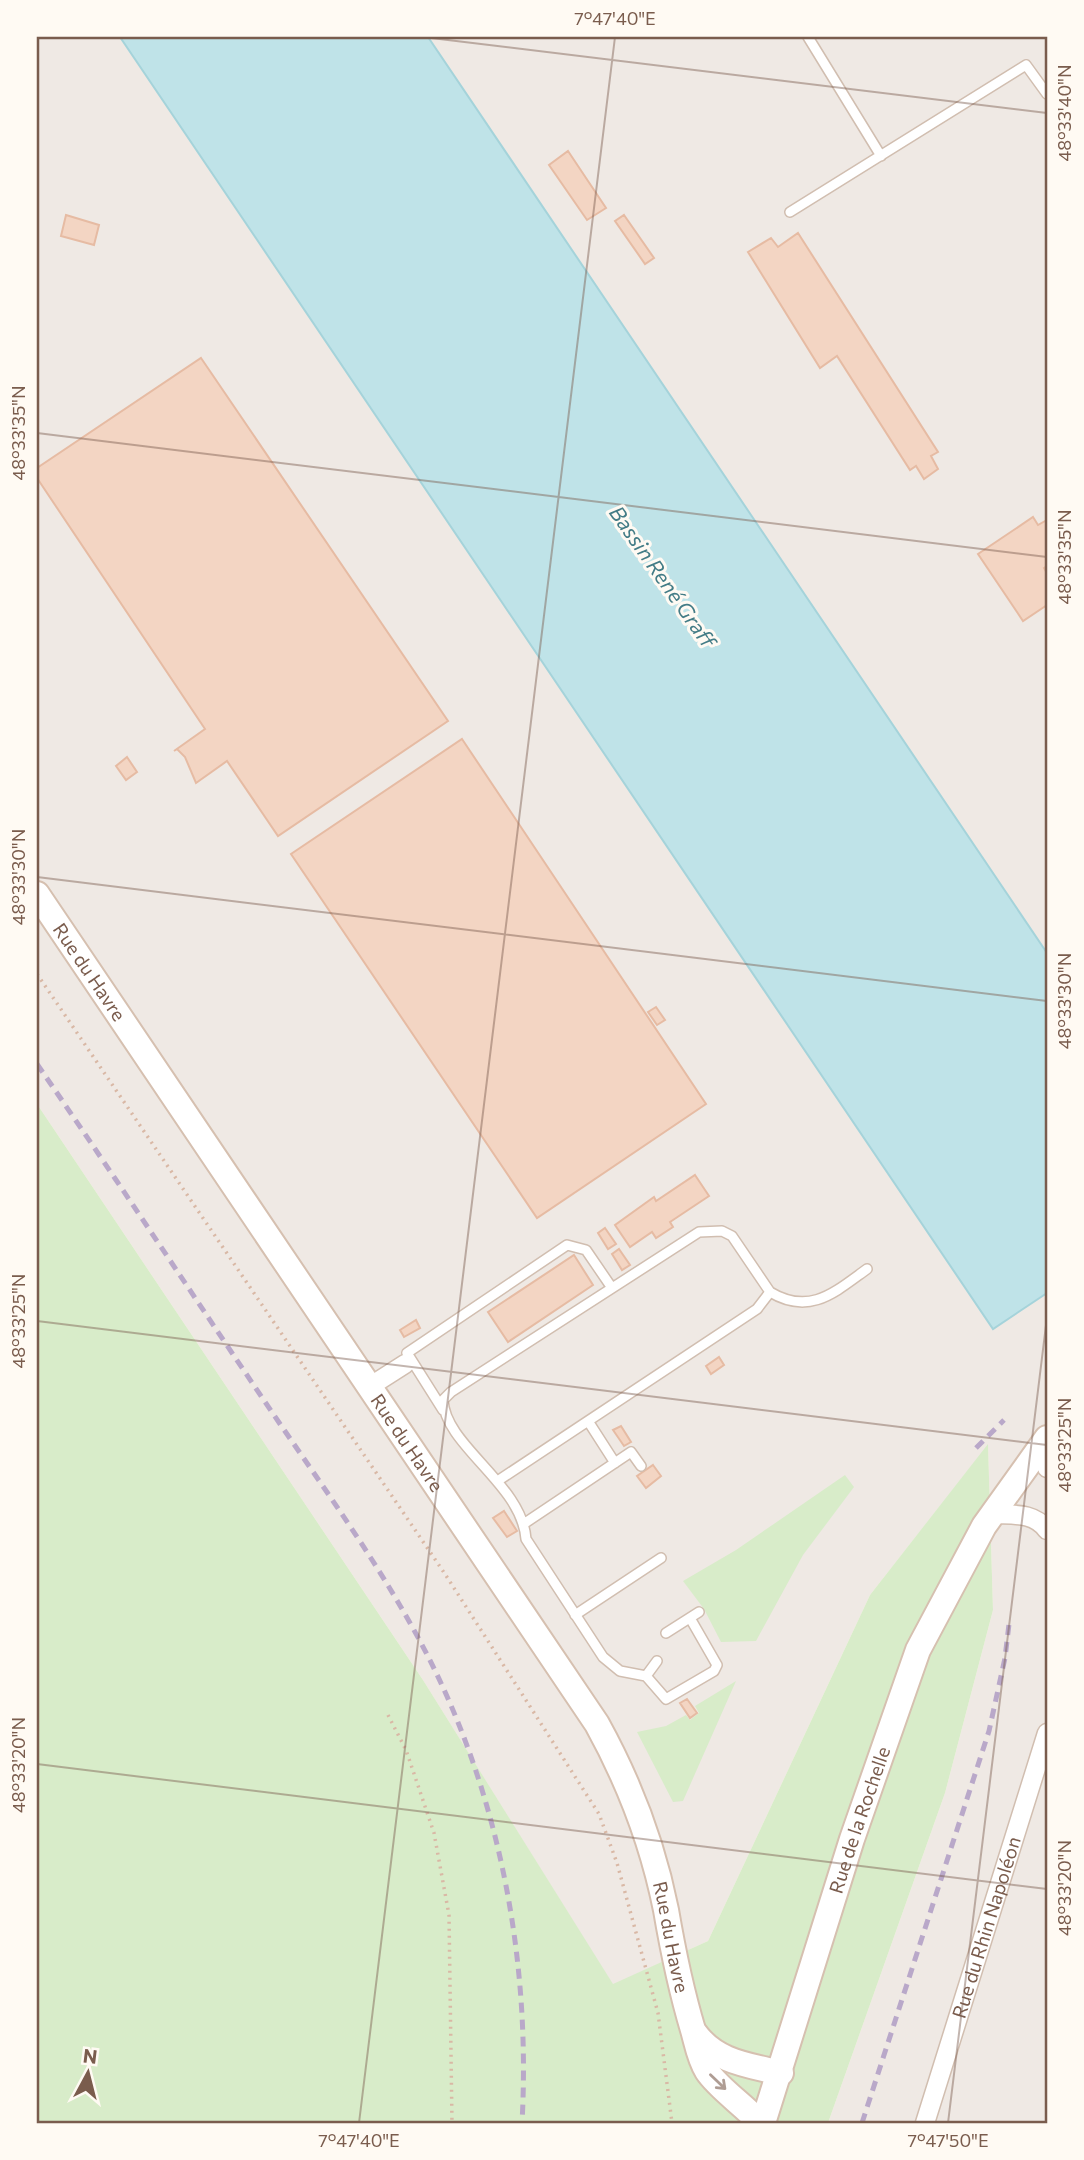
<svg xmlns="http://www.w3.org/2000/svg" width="1084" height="2160" viewBox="0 0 1084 2160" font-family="Commissioner,sans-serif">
	<rect width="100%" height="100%" fill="#fdf6ec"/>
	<path fill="#efe9e4" d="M 37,37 L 1047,37 L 1047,2123 L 828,2123 L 945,1793 L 993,1610 L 988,1445 L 870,1595 L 708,1941 L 613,1985 L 423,1680 L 37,1104 Z"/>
	<path fill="#d8ecc9" d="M 37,1104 L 423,1680 L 613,1984 L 708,1941 L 870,1595 L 988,1444 L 993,1610 L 945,1793 L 828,2123 L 37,2123 Z
		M 845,1475 L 854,1487 L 803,1555 L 756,1641 L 721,1642 L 704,1609 L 683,1581 L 736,1550 Z
		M 736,1681 L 683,1801 L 673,1802 L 637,1732 L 666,1726 L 686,1715 L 690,1720 L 699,1713 L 695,1706 Z"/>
	<path fill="#bfe3e8" stroke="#a5d3da" stroke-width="2" d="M 120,37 L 428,37 L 1047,953 L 1047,1293 L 993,1329 Z"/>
	<path fill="#f3d5c3" stroke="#e6bba3" stroke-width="2" d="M 568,151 L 606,208 L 587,220 L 549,165 Z
		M 66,215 L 99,225 L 94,245 L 61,236 Z
		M 624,215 L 654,258 L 645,264 L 615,221 Z
		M 798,233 L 938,452 L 931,456 L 938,469 L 924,479 L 916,466 L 910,470 L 837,356 L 820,368 L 748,252 L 771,238 L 778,247 Z
		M 201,358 L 448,721 L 278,836 L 227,761 L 196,783 L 185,757 L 177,749 L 174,751 L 205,729 L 37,478 L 37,468 Z
		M 1033,517 L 1038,525 L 1047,520 L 1047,566 L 1044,568 L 1047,573 L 1047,605 L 1023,621 L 978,554 Z
		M 462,739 L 706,1104 L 537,1218 L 291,854 Z
		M 127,757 L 137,772 L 126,780 L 116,766 Z
		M 656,1007 L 665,1020 L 657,1025 L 648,1012 Z
		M 695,1175 L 709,1196 L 670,1222 L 673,1227 L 656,1238 L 652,1232 L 630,1247 L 615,1225 L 654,1197 L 656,1201 Z
		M 605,1228 L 616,1244 L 608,1249 L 598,1233 Z
		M 619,1249 L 630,1265 L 622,1270 L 612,1254 Z
		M 574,1255 L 593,1285 L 508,1342 L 488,1312 Z
		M 416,1320 L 420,1328 L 404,1337 L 400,1330 Z
		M 719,1357 L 724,1365 L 711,1374 L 706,1366 Z
		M 621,1426 L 631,1442 L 624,1446 L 613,1430 Z
		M 653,1465 L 661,1476 L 646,1488 L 637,1476 Z
		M 504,1511 L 517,1531 L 507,1537 L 493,1518 Z
		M 687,1699 L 697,1713 L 690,1718 L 680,1703 Z"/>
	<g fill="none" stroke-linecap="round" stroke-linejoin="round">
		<g stroke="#d1beb0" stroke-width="12">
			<path id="lane" d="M 808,37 L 881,156
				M 790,212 L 1026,65 L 1047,94
				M 443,1410 L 407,1353 L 567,1245 L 586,1250 L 612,1288
				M 588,1421 L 615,1463
				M 499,1480 L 757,1309 L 770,1292
				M 525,1523 L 631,1452 L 641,1466
				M 575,1615 L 661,1558
				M 690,1618 L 717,1665 L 714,1671 L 666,1699 L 646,1676 L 620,1671 L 603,1657 L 526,1539 C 522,1484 445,1446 443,1400 L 451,1392 L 699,1232 L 722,1231 L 732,1236 L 770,1292 C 810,1316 835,1292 867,1269
				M 666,1633 L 699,1612
				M 646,1676 L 657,1661"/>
		</g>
		<g stroke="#d1beb0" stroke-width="21">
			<g id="street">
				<path d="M 369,1387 L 405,1364"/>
				<path d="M 1042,1445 L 1047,1468"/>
				<path d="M 993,1514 C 1013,1515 1034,1512 1047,1530"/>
				<path id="s1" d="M 925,2123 L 1047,1733"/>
			</g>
		</g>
		<g stroke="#d6c0b0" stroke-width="28">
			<g id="secondary">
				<path id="s2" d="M 37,894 L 597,1724 C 629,1782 653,1845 666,1910 C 673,1951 681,1990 693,2030 C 697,2044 699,2058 707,2071 C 718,2088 745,2106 760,2123"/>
				<path d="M 695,2033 C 716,2062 748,2065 781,2073"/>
				<path id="s3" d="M 763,2123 L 852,1839 L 918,1650 L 984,1526 L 1047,1438"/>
			</g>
		</g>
		<path stroke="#d9b8a5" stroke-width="3.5" stroke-dasharray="2 5" stroke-linecap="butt" d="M 37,974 L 445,1574 L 599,1814 L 617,1863 L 658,2013 L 672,2123
			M 388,1715 L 406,1750 L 434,1833 L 449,1915 L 452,2123"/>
		<use href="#lane" stroke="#fff" stroke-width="9"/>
		<use href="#street" stroke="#fff" stroke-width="18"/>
		<use href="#secondary" stroke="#fff" stroke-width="24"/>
		<path stroke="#b9a8c9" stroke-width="5" stroke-dasharray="10 7" stroke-linecap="butt" d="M 37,1064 C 111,1171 182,1279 255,1387 C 311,1471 373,1553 421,1643 C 499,1789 531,1959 522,2123
			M 976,1448 L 1004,1420
			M 862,2123 L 989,1731 L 1005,1658 L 1009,1624"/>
	</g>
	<defs><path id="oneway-shaft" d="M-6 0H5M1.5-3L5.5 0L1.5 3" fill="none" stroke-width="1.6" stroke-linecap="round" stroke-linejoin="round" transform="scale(1.75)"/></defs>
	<use stroke="#af9d94" href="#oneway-shaft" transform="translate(718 2082) rotate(44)"/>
	<path fill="none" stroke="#7a5c4d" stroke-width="2" stroke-opacity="0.45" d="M 423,37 L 1047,113M 37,433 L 1047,557M 37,877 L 1047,1001M 37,1321 L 1047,1445M 37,1764 L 1047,1889M 359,2123 L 615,37M 948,2123 L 1047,1317"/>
	<g text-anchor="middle" stroke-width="6" stroke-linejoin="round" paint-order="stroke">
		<g font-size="19" fill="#7a5c4d" stroke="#fffaf3">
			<text dy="7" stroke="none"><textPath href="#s2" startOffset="94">Rue du Havre</textPath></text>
			<text dy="7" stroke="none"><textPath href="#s2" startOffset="662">Rue du Havre</textPath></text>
			<text dy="7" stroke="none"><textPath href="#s3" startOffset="318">Rue de la Rochelle</textPath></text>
			<text dy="7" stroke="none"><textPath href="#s1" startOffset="205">Rue du Rhin Napoléon</textPath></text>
			<text dy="7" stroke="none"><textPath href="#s2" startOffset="1228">Rue du Havre</textPath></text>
		</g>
		<g font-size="21" font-style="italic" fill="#437c86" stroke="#fffaf3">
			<text transform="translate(662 577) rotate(55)" y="7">Bassin René Graff</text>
		</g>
	</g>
	<rect width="1084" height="2160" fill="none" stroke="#fffaf3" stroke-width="77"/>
	<g transform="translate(88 2073) rotate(7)" stroke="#fffaf3" stroke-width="5" paint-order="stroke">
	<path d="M0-5L12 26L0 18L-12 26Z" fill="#7a5c4d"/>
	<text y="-10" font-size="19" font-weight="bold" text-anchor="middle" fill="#7a5c4d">N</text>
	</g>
	<rect x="38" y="38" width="1008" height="2084" fill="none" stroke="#7a5c4d" stroke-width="2.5"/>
	<g font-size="18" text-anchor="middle" fill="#7a5c4d">
		<text x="615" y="25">7°47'40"E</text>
		<text transform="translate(1065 113) rotate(-90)" y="6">48°33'40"N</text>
		<text transform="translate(19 433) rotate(-90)" y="6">48°33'35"N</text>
		<text transform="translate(1065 557) rotate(-90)" y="6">48°33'35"N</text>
		<text transform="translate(19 877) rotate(-90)" y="6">48°33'30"N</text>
		<text transform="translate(1065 1001) rotate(-90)" y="6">48°33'30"N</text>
		<text transform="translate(19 1321) rotate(-90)" y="6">48°33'25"N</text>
		<text transform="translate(1065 1445) rotate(-90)" y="6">48°33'25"N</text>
		<text transform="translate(19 1765) rotate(-90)" y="6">48°33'20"N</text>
		<text transform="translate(1065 1888) rotate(-90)" y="6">48°33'20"N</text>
		<text x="359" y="2147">7°47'40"E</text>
		<text x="948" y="2147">7°47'50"E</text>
	</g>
</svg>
